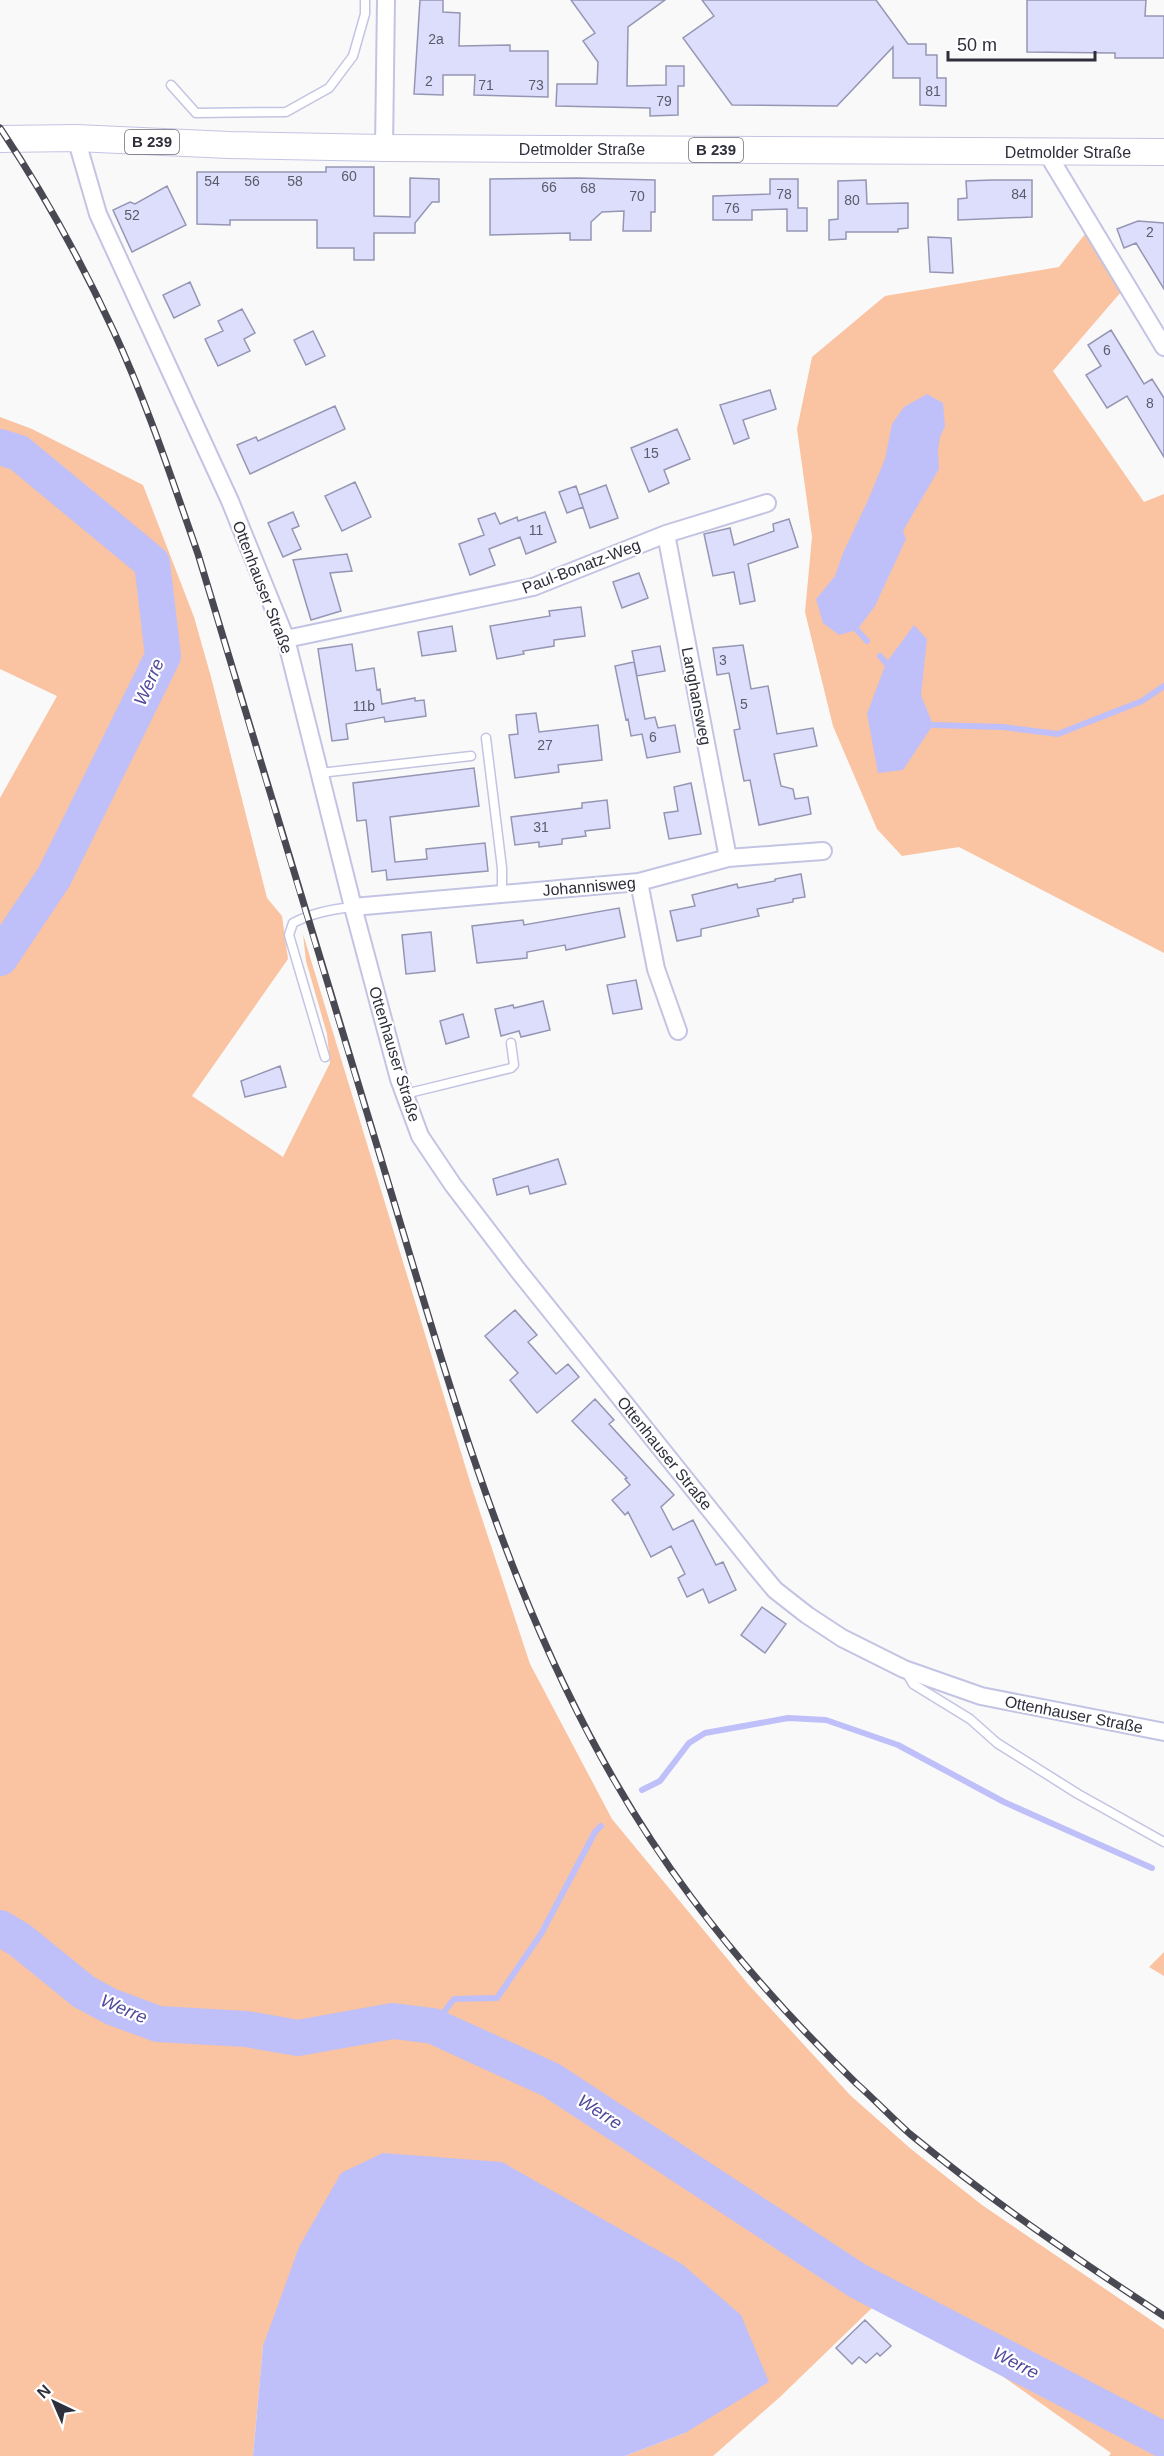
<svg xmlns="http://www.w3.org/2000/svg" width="1164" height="2456" viewBox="0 0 1164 2456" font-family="Arial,sans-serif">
	<rect width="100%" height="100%" fill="#f9f9f9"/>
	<path fill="#fac3a1" d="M 1085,234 L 1121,292 L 1053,371 L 1144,502 L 1164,494 L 1164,953 L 959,847 L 902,856 L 877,829 L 833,726 L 805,612 L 812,537 L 797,429 L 812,357 L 885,296 L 1059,267 Z
		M 0,417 L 32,429 L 143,485 L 194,617 L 211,677 L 267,898 L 282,916 L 288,959 L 192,1096 L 283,1157 L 330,1063 L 327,1034 L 306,961 L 303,934 L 471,1485 L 530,1664 L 612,1819 L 748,1984 L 851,2096 L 911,2149 L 982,2205 L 1164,2329 L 1164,2456 L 1109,2456 L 1111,2453 L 967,2351 L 876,2304 L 780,2397 L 713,2456 L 625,2456 L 685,2433 L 263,2346 L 253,2456 L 0,2456 L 0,798 L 57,696 L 0,669 Z
		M 1164,1952 L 1164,1976 L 1149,1967 Z"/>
	<path fill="#bfc0f9" d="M 927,394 L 943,403 L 945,426 L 940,437 L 938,450 L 939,469 L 903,531 L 906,539 L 875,606 L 857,630 L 839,635 L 823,623 L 816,599 L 835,576 L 843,553 L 868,500 L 885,459 L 892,424 L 904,407 Z
		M 914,625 L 927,639 L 921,695 L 933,725 L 903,770 L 878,773 L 867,714 L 886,663 Z
		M 383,2153 L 502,2162 L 682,2264 L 741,2315 L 769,2382 L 685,2433 L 625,2456 L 253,2456 L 263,2346 L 299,2247 L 341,2173 Z"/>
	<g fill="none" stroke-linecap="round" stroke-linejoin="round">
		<path stroke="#bfc0f9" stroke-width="6" d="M 857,630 L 867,641
			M 880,656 L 886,663
			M 933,725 L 1003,727 L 1058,734 L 1142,701 L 1164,686
			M 642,1790 L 660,1781 L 689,1743 L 705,1733 L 788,1718 L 826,1720 L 898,1745 L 1004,1802 L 1152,1868
			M 433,2026 L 454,1999 L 497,1998 L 541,1934 L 595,1832 L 601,1826"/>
		<path stroke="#bfc0f9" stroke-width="36" d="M 0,447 L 19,453 L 152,563 L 163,656 L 54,877 L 0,958
			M 0,1928 L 20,1940 L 84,1992 L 112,2007 L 158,2024 L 246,2029 L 298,2038 L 393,2021 L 433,2026 L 551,2080 L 858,2281 L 1164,2440"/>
	</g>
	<path fill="#dddefc" stroke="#9596b4" stroke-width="1.5" d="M 420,0 L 443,0 L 443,12 L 460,13 L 459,46 L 510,45 L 510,51 L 548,51 L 548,97 L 474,95 L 475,75 L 443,75 L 443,95 L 414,94 Z
		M 571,0 L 665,0 L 628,27 L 627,86 L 666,85 L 666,66 L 684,66 L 684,86 L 678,86 L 678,115 L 650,116 L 650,108 L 556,106 L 557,84 L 597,84 L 598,62 L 583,41 L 595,33 Z
		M 702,0 L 876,0 L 908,44 L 926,44 L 926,55 L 937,55 L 937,78 L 946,78 L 946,106 L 920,105 L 920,78 L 893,78 L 893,47 L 837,106 L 732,105 L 683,38 L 714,16 Z
		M 1027,0 L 1146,0 L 1145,16 L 1164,16 L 1164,58 L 1115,58 L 1115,53 L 1027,52 Z
		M 326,167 L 374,167 L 374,216 L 410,217 L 410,178 L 439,179 L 439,202 L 432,202 L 415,223 L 415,233 L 374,233 L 374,260 L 354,260 L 354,248 L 317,248 L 317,220 L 230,220 L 230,225 L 197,224 L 197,172 L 326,172 Z
		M 578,178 L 655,180 L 655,212 L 651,212 L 651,231 L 623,231 L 624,211 L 602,212 L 591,222 L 591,240 L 570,240 L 570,233 L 490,235 L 490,179 Z
		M 770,179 L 798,179 L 798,208 L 807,208 L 807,231 L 787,231 L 787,209 L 752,210 L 752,220 L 713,220 L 713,196 L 770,194 Z
		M 866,180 L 867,204 L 908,203 L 908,228 L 898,229 L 898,232 L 846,232 L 846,239 L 829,240 L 829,220 L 838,219 L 838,181 Z
		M 992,180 L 1032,180 L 1032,217 L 958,220 L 958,199 L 967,198 L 966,181 Z
		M 167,186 L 186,225 L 132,252 L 113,210 L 130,202 L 135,204 Z
		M 1138,221 L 1164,223 L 1164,289 L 1136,243 L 1124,248 L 1117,229 Z
		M 928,237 L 951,238 L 953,273 L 930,272 Z
		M 190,282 L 200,305 L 174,318 L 163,295 Z
		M 242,309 L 255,333 L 244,339 L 250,351 L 218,366 L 205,339 L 223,331 L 218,321 Z
		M 1111,330 L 1144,384 L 1152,379 L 1164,398 L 1164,457 L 1127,396 L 1107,408 L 1086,375 L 1101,366 L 1088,345 Z
		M 313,331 L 325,356 L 306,365 L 294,340 Z
		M 770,390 L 776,409 L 743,420 L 749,438 L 734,444 L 720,405 Z
		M 335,406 L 345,429 L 250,474 L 237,445 L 256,437 L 258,441 Z
		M 677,429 L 690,459 L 664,470 L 669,483 L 649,492 L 631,448 Z
		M 355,482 L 371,517 L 342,531 L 325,496 Z
		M 606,485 L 618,518 L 590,528 L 579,495 Z
		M 576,486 L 583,507 L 567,513 L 559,492 Z
		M 293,512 L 299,526 L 292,529 L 301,549 L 283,557 L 268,523 Z
		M 545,512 L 556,542 L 526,554 L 520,537 L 489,549 L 495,565 L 470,575 L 459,544 L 484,535 L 478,519 L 495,513 L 500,524 L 517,517 L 518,521 Z
		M 789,519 L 798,547 L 748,564 L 755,601 L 740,604 L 734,572 L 713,576 L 704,534 L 730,528 L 734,545 L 774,531 L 773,524 Z
		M 347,554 L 352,571 L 330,573 L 341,611 L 311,620 L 293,560 Z
		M 639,573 L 648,598 L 622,608 L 613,582 Z
		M 581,607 L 585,636 L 554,640 L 554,646 L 523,651 L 524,654 L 497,659 L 490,626 L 550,616 L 549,611 Z
		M 452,626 L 456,651 L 422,656 L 418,632 Z
		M 352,644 L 356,671 L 374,668 L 377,690 L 380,689 L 382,704 L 415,698 L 415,701 L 424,700 L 426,716 L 385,722 L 384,717 L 346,724 L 348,739 L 332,741 L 318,649 Z
		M 743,645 L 751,689 L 768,686 L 777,734 L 813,728 L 817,746 L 774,754 L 781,786 L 793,789 L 795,799 L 808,797 L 811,814 L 759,825 L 750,780 L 744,781 L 739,756 L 734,730 L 740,729 L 729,673 L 717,675 L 713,648 Z
		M 660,646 L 665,671 L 637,676 L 632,651 Z
		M 634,662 L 645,719 L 655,717 L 658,728 L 675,725 L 680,752 L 647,758 L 642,734 L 631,736 L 628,719 L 626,720 L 615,666 Z
		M 536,713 L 539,732 L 598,725 L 602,760 L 558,765 L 559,772 L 515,778 L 509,735 L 518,734 L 516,715 Z
		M 474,768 L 479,806 L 390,817 L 395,862 L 427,859 L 426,849 L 485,843 L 488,871 L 387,880 L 386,870 L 372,872 L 366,820 L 357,821 L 353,783 Z
		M 691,783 L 701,834 L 669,839 L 664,813 L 678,811 L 674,787 Z
		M 607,800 L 610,828 L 585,831 L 586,836 L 562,839 L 562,844 L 539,847 L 539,842 L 515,845 L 511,817 L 582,808 L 582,803 Z
		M 801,874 L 805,897 L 793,899 L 793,902 L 757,909 L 759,916 L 701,929 L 701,936 L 677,941 L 670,911 L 695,906 L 692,895 L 737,884 L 738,888 L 775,881 L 775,879 Z
		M 619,908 L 625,937 L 566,950 L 565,945 L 527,952 L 527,958 L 477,963 L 472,926 L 523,920 L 524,925 Z
		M 431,932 L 435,971 L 406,974 L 402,935 Z
		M 636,980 L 642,1009 L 613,1014 L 607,985 Z
		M 543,1001 L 550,1030 L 521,1037 L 519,1031 L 501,1036 L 495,1009 L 513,1005 L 514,1008 Z
		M 463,1014 L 469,1037 L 446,1044 L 440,1021 Z
		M 280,1066 L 286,1087 L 245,1097 L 241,1081 Z
		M 558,1159 L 566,1184 L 530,1194 L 528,1186 L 497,1195 L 493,1179 Z
		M 515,1310 L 537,1335 L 528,1342 L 556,1374 L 568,1364 L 579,1377 L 537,1413 L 510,1380 L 518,1373 L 485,1336 Z
		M 595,1399 L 614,1420 L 609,1424 L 674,1495 L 661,1507 L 673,1530 L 693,1520 L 716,1565 L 723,1562 L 736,1590 L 709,1603 L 703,1589 L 687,1597 L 678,1578 L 685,1574 L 671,1546 L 651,1557 L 628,1512 L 625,1515 L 612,1500 L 630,1485 L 625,1479 L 627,1478 L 572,1421 Z
		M 762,1607 L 786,1624 L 765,1653 L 741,1635 Z
		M 865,2320 L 891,2346 L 880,2356 L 877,2353 L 866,2363 L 859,2357 L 852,2364 L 836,2348 Z"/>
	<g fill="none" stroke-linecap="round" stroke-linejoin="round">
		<g stroke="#c3c4e3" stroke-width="11">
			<path id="service" d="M 171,85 L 196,113 L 286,112 L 329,88 L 353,56 L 365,14 L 365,0
				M 486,738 L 502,868 L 502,894
				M 320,773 L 471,756
				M 325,1057 L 289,935 L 293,923 C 312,913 331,909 353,907
				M 405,1094 L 511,1068 L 514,1065 L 511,1043
				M 906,1672 L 913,1684 L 970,1719 L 997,1743 L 1078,1794 L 1164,1842"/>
		</g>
		<g stroke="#c3c4e3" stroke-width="20">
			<path id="minor" d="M 76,138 L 98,214 L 230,501 L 286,639 L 353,907 L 399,1079 L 420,1136 L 453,1185 L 517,1269 L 755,1566 L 775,1590 L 807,1615 L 842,1638 L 904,1669 L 981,1696 L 1164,1732
				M 384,148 L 386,0
				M 1047,153 L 1164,347
				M 666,534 L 728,858
				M 286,639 L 533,587 L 666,534 L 767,503
				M 639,882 L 656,969 L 678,1031
				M 353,907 L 639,882 L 728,858 L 823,851"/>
		</g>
		<g stroke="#c3c4e3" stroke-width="28">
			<path id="primary" d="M 0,139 L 76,138 L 229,145 L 384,148 L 1164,152"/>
		</g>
		<use href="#service" stroke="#fff" stroke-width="8"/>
		<use href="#minor" stroke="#fff" stroke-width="16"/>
		<use href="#primary" stroke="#fff" stroke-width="26"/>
		<g stroke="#484953" stroke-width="7">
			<path id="rail" d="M 0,128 C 43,192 81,261 114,332 C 147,403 172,480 198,554 C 262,767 326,980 391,1192 C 466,1441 533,1686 691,1897 C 741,1964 797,2026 857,2084 C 875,2100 892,2118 910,2134 C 990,2200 1077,2259 1164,2316"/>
		</g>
		<use href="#rail" stroke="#fff" stroke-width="4.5" stroke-dasharray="14" stroke-linecap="butt"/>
	</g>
	<g text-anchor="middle" stroke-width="4.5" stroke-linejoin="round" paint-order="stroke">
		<g font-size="14" fill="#5a5b6b">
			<text x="436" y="44">2a</text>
			<text x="429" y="86">2</text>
			<text x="486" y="90">71</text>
			<text x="536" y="90">73</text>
			<text x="933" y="96">81</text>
			<text x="664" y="106">79</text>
			<text x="349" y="181">60</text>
			<text x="212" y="186">54</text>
			<text x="252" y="186">56</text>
			<text x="295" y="186">58</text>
			<text x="549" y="192">66</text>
			<text x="588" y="193">68</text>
			<text x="784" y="199">78</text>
			<text x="1019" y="199">84</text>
			<text x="637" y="201">70</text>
			<text x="852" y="205">80</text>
			<text x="732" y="213">76</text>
			<text x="132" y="220">52</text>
			<text x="1150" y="237">2</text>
			<text x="1107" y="355">6</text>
			<text x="1150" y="408">8</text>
			<text x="651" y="458">15</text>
			<text x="536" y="535">11</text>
			<text x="723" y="665">3</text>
			<text x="744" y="709">5</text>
			<text x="364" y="711">11b</text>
			<text x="653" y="742">6</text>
			<text x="545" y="750">27</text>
			<text x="541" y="832">31</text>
		</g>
		<g fill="#fff" stroke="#6d6d76" stroke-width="1.5">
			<rect x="125" y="130" width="54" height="24" rx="4.5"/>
			<rect x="689" y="138" width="54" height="24" rx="4.5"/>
		</g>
		<g font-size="15" font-weight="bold" fill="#2e2f3b">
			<text x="152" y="147">B 239</text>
			<text x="716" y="155">B 239</text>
		</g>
		<g font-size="16" fill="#2e2f3b" stroke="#fff">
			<text x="582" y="155">Detmolder Straße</text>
			<text x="1068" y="158">Detmolder Straße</text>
			<text transform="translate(581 566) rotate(-21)" y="6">Paul-Bonatz-Weg</text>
			<text transform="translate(263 587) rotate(69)" y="6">Ottenhauser Straße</text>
			<text transform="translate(697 696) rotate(79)" y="6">Langhansweg</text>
			<text transform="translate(589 886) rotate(-5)" y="6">Johannisweg</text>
			<text transform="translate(395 1054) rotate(73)" y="6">Ottenhauser Straße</text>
			<text transform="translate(665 1453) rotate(51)" y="6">Ottenhauser Straße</text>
			<text transform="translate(1074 1714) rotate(11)" y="6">Ottenhauser Straße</text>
		</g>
		<g font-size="18" font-style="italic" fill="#51499c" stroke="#fff">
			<text transform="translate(149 682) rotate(-66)" y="6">Werre</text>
			<text transform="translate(124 2009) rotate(23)" y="6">Werre</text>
			<text transform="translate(600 2112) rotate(33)" y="6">Werre</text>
			<text transform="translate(1016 2363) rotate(27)" y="6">Werre</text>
		</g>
	</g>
	<g transform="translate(54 2402) rotate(316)" stroke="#ffffff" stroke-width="4.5" paint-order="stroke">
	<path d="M0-4.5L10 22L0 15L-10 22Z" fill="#2e2f3b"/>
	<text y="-9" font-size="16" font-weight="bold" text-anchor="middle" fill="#2e2f3b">N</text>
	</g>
	<path d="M948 51v9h147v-9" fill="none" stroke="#2e2f3b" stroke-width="3"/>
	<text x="957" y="51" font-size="18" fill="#2e2f3b" stroke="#ffffff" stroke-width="4.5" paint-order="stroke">50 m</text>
</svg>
